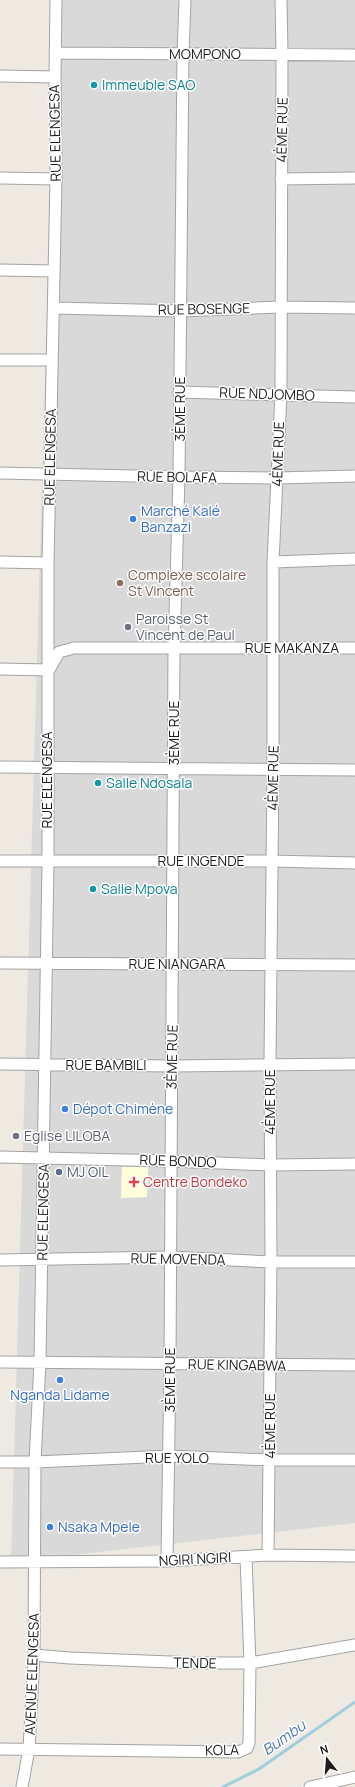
<svg xmlns="http://www.w3.org/2000/svg" width="355" height="1787" viewBox="0 0 355 1787" font-family="Manrope,sans-serif">
	<rect width="100%" height="100%" fill="#eeeae2"/>
	<path fill="#dad9d9" d="M 56,0 L 355,0 L 355,1523 L 11,1562 Z"/>
	<path fill="#feffd9" d="M 122,1167 L 148,1167 L 147,1197 L 121,1198 Z"/>
	<g fill="none" stroke-linecap="round" stroke-linejoin="round">
		<path stroke="#a1cddc" stroke-width="3" d="M 223,1787 L 259,1769 L 355,1702"/>
		<g stroke="#a3a3a3" stroke-width="13">
			<path id="minor" d="M 55,53 L 355,55
				M 0,76 L 55,77
				M 0,178 L 56,179
				M 281,179 L 355,178
				M 0,270 L 53,271
				M 54,308 L 181,311 L 281,307 L 355,308
				M 0,360 L 52,360
				M 179,392 L 355,397
				M 0,473 L 179,477 L 277,478 L 355,476
				M 0,562 L 48,563
				M 273,562 L 355,559
				M 0,669 L 49,670 L 59,652 L 74,648 L 355,648
				M 0,767 L 355,770
				M 0,861 L 271,861 L 355,863
				M 0,963 L 355,965
				M 0,1064 L 172,1066 L 355,1064
				M 0,1157 L 170,1161 L 270,1165 L 355,1164
				M 0,1260 L 171,1257 L 271,1262 L 355,1262
				M 0,1362 L 355,1365
				M 0,1462 L 35,1462 L 169,1456 L 270,1460 L 355,1460
				M 268,1555 L 271,1262 L 270,1064 L 273,769 L 273,562 L 281,394 L 282,54 L 281,0
				M 167,1561 L 170,1363 L 174,649 L 179,477 L 183,54 L 185,0
				M 0,1562 L 167,1561 L 268,1555 L 355,1556
				M 34,1655 L 70,1658 L 195,1663 L 250,1663 L 355,1645
				M 0,1749 L 238,1752 L 247,1748 L 249,1743 L 250,1663 L 246,1557
				M 22,1787 L 29,1749 L 34,1655 L 35,1462 L 40,1362 L 48,861 L 48,563 L 56,179 L 55,77 L 56,0
				M 310,1787 L 355,1777"/>
		</g>
		<use href="#minor" stroke="#fff" stroke-width="11"/>
	</g>
	<g fill="#0f9aa8" stroke="#fff" stroke-width="1.5">
		<circle cx="94" cy="85" r="4"/>
		<circle cx="98" cy="783" r="4"/>
		<circle cx="93" cy="889" r="4"/>
	</g>
	<g fill="#3f7fe0" stroke="#fff" stroke-width="1.5">
		<circle cx="133" cy="519" r="4"/>
		<circle cx="65" cy="1109" r="4"/>
		<circle cx="60" cy="1380" r="4"/>
		<circle cx="50" cy="1527" r="4"/>
	</g>
	<circle fill="#8d6e63" stroke="#fff" stroke-width="1.5" cx="120" cy="583" r="4"/>
	<g fill="#6b7280" stroke="#fff" stroke-width="1.5">
		<circle cx="128" cy="627" r="4"/>
		<circle cx="16" cy="1136" r="4"/>
	</g>
	<circle fill="#5c6f8a" stroke="#fff" stroke-width="1.5" cx="59" cy="1172" r="4"/>
	<path fill="#e0444e" stroke="#fff" stroke-width="1.5" d="M132 1176h4v4h4v4h-4v4h-4v-4h-4v-4h4z"/>
	<g text-anchor="middle" stroke-width="3" stroke-linejoin="round" paint-order="stroke">
		<g font-size="14" fill="#1c1c1c" stroke="#fff">
			<text x="205" y="59">MOMPONO</text>
			<text transform="translate(282 130) rotate(-89)" y="5">4ÈME RUE</text>
			<text transform="translate(55 133) rotate(-91)" y="5">RUE ELENGESA</text>
			<text transform="translate(204 309) rotate(-1)" y="5">RUE BOSENGE</text>
			<text transform="translate(267 394) rotate(2)" y="5">RUE NDJOMBO</text>
			<text transform="translate(180 409) rotate(-90)" y="5">3ÈME RUE</text>
			<text transform="translate(278 454) rotate(-88)" y="5">4ÈME RUE</text>
			<text transform="translate(50 457) rotate(-89)" y="5">RUE ELENGESA</text>
			<text transform="translate(177 477) rotate(1)" y="5">RUE BOLAFA</text>
			<text x="292" y="653">RUE MAKANZA</text>
			<text transform="translate(174 733) rotate(-90)" y="5">3ÈME RUE</text>
			<text transform="translate(273 778) rotate(-89)" y="5">4ÈME RUE</text>
			<text transform="translate(47 780) rotate(-90)" y="5">RUE ELENGESA</text>
			<text x="201" y="866">RUE INGENDE</text>
			<text x="177" y="969">RUE NIANGARA</text>
			<text transform="translate(172 1057) rotate(-89)" y="5">3ÈME RUE</text>
			<text x="106" y="1070">RUE BAMBILI</text>
			<text transform="translate(270 1102) rotate(-90)" y="5">4ÈME RUE</text>
			<text transform="translate(178 1161) rotate(2)" y="5">RUE BONDO</text>
			<text transform="translate(43 1212) rotate(-89)" y="5">RUE ELENGESA</text>
			<text transform="translate(178 1259) rotate(1)" y="5">RUE MOVENDA</text>
			<text transform="translate(237 1365) rotate(1)" y="5">RUE KINGABWA</text>
			<text transform="translate(170 1380) rotate(-90)" y="5">3ÈME RUE</text>
			<text transform="translate(270 1426) rotate(-90)" y="5">4ÈME RUE</text>
			<text x="177" y="1463">RUE YOLO</text>
			<text transform="translate(195 1559) rotate(-3)" y="5">NGIRI NGIRI</text>
			<text transform="translate(195 1663) rotate(1)" y="5">TENDE</text>
			<text transform="translate(32 1674) rotate(-88)" y="5">AVENUE ELENGESA</text>
			<text transform="translate(222 1750) rotate(-2)" y="5">KOLA</text>
		</g>
		<g font-size="14" fill="#0d838f" stroke="#fff" text-anchor="start">
			<text x="102" y="90">Immeuble SAO</text>
			<text x="106" y="788">Salle Ndosala</text>
			<text x="101" y="894">Salle Mpova</text>
		</g>
		<g font-size="14" fill="#366cbe" stroke="#fff" text-anchor="start">
			<text x="141" y="516">Marché Kalé<tspan x="141" dy="16">Banzazi</tspan></text>
			<text x="73" y="1114">Dépot Chimène</text>
			<text x="60" y="1400" text-anchor="middle">Nganda Lidame</text>
			<text x="58" y="1532">Nsaka Mpele</text>
		</g>
		<g font-size="14" fill="#785e54" stroke="#fff" text-anchor="start">
			<text x="128" y="580">Complexe scolaire<tspan x="128" dy="16">St Vincent</tspan></text>
		</g>
		<g font-size="14" fill="#5b616d" stroke="#fff" text-anchor="start">
			<text x="136" y="624">Paroisse St<tspan x="136" dy="16">Vincent de Paul</tspan></text>
			<text x="24" y="1141">Eglise LILOBA</text>
		</g>
		<g font-size="14" fill="#4e5e75" stroke="#fff" text-anchor="start">
			<text x="67" y="1177">MJ OIL</text>
		</g>
		<g font-size="14" fill="#be3a42" stroke="#fff" text-anchor="start">
			<text x="143" y="1187">Centre Bondeko</text>
		</g>
		<g font-size="15" font-style="italic" fill="#4978ab" stroke="#fff">
			<text transform="translate(284 1738) rotate(-35)" y="5">Bumbu</text>
		</g>
	</g>
	<g transform="translate(327 1759) rotate(343)" stroke="#ffffff" stroke-width="3" paint-order="stroke">
	<path d="M0-3L7 15L0 10L-7 15Z" fill="#1c1c1c"/>
	<text y="-6" font-size="11" font-weight="bold" text-anchor="middle" fill="#1c1c1c">N</text>
	</g>
</svg>
